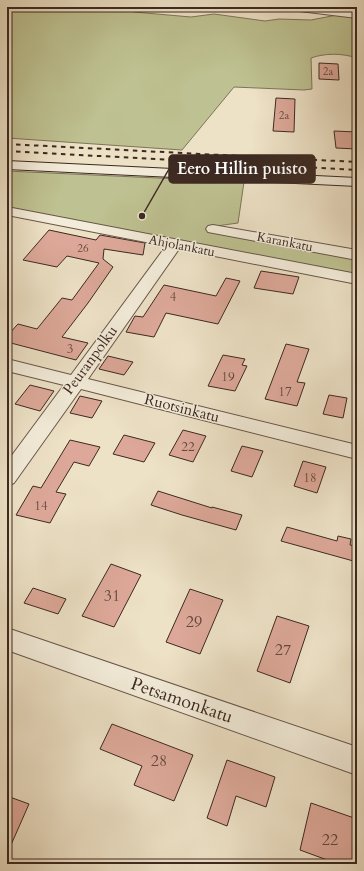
<svg xmlns="http://www.w3.org/2000/svg" width="364" height="871" viewBox="0 0 364 871" font-family="Cardo,serif">
	<rect width="100%" height="100%" fill="#ede1c6"/>
	<filter id="stains"><feTurbulence type="fractalNoise" baseFrequency=".005" numOctaves="4"/><feColorMatrix values="0 0 0 0 .2 0 0 0 0 .09 0 0 0 0 .02 0 0 0 .5 -.17"/></filter>
	<radialGradient id="worn" r=".72"><stop offset=".6" stop-color="#630" stop-opacity="0"/><stop offset="1" stop-color="#630" stop-opacity=".3"/></radialGradient>
	<path fill="#bec191" stroke="#7d7559" d="M 7,7 L 126,7 L 134,12 L 191,17 L 214,14 L 265,21 L 279,19 L 311,20 L 337,15 L 357,17 L 357,58 C 342,53 325,53 311,58 L 312,89 L 304,90 L 234,87 L 182,150 L 7,138 Z
		M 7,171 L 244,182 L 238,223 L 209,227 L 357,259 L 357,274 L 7,209 Z"/>
	<path fill="#dda899" stroke="#3c2921" d="M 319,63 L 338,64 L 339,80 L 319,79 Z
		M 276,98 L 295,99 L 294,132 L 273,131 Z
		M 334,131 L 357,132 L 357,149 L 336,148 Z
		M 49,230 L 96,240 L 100,235 L 145,243 L 143,255 L 104,249 L 103,259 L 113,267 L 88,303 L 62,337 L 88,343 L 76,360 L 7,342 L 7,336 L 18,324 L 37,329 L 62,298 L 72,300 L 99,263 L 67,256 L 57,267 L 23,260 Z
		M 261,271 L 299,277 L 293,294 L 254,288 Z
		M 226,278 L 240,281 L 218,324 L 166,313 L 154,337 L 126,332 L 135,316 L 143,317 L 164,285 L 216,296 Z
		M 286,344 L 309,349 L 297,382 L 305,383 L 297,406 L 265,399 Z
		M 223,355 L 245,359 L 242,365 L 247,366 L 235,391 L 208,386 Z
		M 108,356 L 133,362 L 124,375 L 99,369 Z
		M 30,385 L 54,391 L 40,411 L 15,404 Z
		M 329,395 L 347,398 L 343,418 L 323,414 Z
		M 80,396 L 102,401 L 92,418 L 70,413 Z
		M 183,430 L 206,436 L 193,462 L 169,455 Z
		M 124,435 L 155,443 L 144,462 L 113,454 Z
		M 70,440 L 100,447 L 89,466 L 74,462 L 56,492 L 66,494 L 50,523 L 16,515 L 33,486 L 41,488 Z
		M 242,446 L 263,451 L 252,477 L 231,471 Z
		M 303,461 L 326,467 L 317,493 L 294,486 Z
		M 158,491 L 212,508 L 212,507 L 242,515 L 236,530 L 182,515 L 151,505 Z
		M 287,527 L 337,541 L 338,536 L 351,539 L 350,545 L 357,546 L 357,562 L 281,541 Z
		M 111,564 L 141,575 L 114,627 L 82,616 Z
		M 33,588 L 66,599 L 58,614 L 24,603 Z
		M 190,589 L 223,600 L 200,654 L 166,642 Z
		M 277,616 L 309,626 L 290,683 L 257,671 Z
		M 112,724 L 193,755 L 174,801 L 134,785 L 142,766 L 100,749 Z
		M 227,760 L 275,777 L 266,807 L 236,796 L 227,826 L 207,818 Z
		M 7,796 L 29,804 L 7,854 Z
		M 311,803 L 357,819 L 357,864 L 338,864 L 300,850 Z"/>
	<g fill="none" stroke-linecap="round" stroke-linejoin="round">
		<g stroke="#68574a" stroke-width="2">
			<path id="street" d="M 286,7 L 314,7 L 357,12 L 357,18 L 291,10 Z
				M 7,207 L 357,274 L 357,284 L 179,249 L 88,379 L 357,445 L 357,459 L 81,389 L 14,483 L 7,486 L 7,462 L 64,385 L 7,371 L 7,359 L 71,375 L 166,246 L 7,215 Z
				M 213,225 L 357,250 L 357,260 L 208,232 L 206,229 L 208,226 Z
				M 7,628 L 357,747 L 357,775 L 7,650 Z"/>
		</g>
		<g stroke="#3c2921" stroke-width="2">
			<path id="secondary" d="M 7,161 L 357,178 L 357,186 L 7,169 Z"/>
		</g>
		<use href="#street" fill="#f3ecda" fill-rule="evenodd"/>
		<use href="#secondary" fill="#f3ecda" fill-rule="evenodd"/>
		<path stroke="#3c2921" stroke-width="2" stroke-dasharray="4.5 4.5" stroke-linecap="butt" d="M 7,144 L 357,162
			M 7,151 L 357,170"/>
	</g>
	<g text-anchor="middle" stroke-width="3" stroke-linejoin="round" paint-order="stroke">
		<g font-size="11" fill="#64493f">
			<text x="328" y="75">2a</text>
			<text x="284" y="119">2a</text>
			<text x="83" y="252">26</text>
		</g>
		<g font-size="13" fill="#3c2921" stroke="#f3ecda">
			<text transform="translate(285 241) rotate(11)" y="5">Karankatu</text>
			<text transform="translate(182 245) rotate(11)" y="5">Ahjolankatu</text>
		</g>
		<g font-size="13" fill="#64493f">
			<text x="173" y="301">4</text>
			<text x="70" y="353">3</text>
			<text x="228" y="381">19</text>
			<text x="285" y="396">17</text>
			<text x="188" y="451">22</text>
			<text x="310" y="482">18</text>
			<text x="41" y="510">14</text>
		</g>
		<g font-size="15" fill="#3c2921" stroke="#f3ecda">
			<text transform="translate(90 360) rotate(-54)" y="5">Peuranpolku</text>
			<text transform="translate(182 408) rotate(14)" y="5">Ruotsinkatu</text>
		</g>
		<g font-size="16" fill="#64493f">
			<text x="112" y="601">31</text>
			<text x="194" y="627">29</text>
			<text x="283" y="655">27</text>
			<text x="159" y="766">28</text>
			<text x="330" y="845">22</text>
		</g>
		<g font-size="18" fill="#3c2921" stroke="#f3ecda">
			<text transform="translate(182 700) rotate(19)" y="6">Petsamonkatu</text>
		</g>
	</g>
	<path fill="none" stroke="#3c2921" stroke-width="1.5" d="M142 216L169 169"/>
	<circle fill="#3c2921" stroke="#f3ecda" stroke-width="1.5" cx="142" cy="216" r="4"/>
	<rect fill="#3c2921" stroke="#3c2921" stroke-width="1.5" x="169" y="155" width="146" height="28" rx="4"/>
	<g font-size="16" text-anchor="middle" font-weight="bold" fill="#fff">
		<text x="242" y="174">Eero Hillin puisto</text>
	</g>
	<rect width="364" height="871" fill="none" stroke="#ede1c6" stroke-width="24"/>
	<rect x="8" y="8" width="348" height="855" fill="none" stroke="#3c2921" stroke-width="2"/>
	<rect x="12" y="12" width="340" height="847" fill="none" stroke="#3c2921"/>
	<rect width="100%" height="100%" filter="url(#stains)"/>
	<rect width="100%" height="100%" fill="url(#worn)"/>
</svg>
